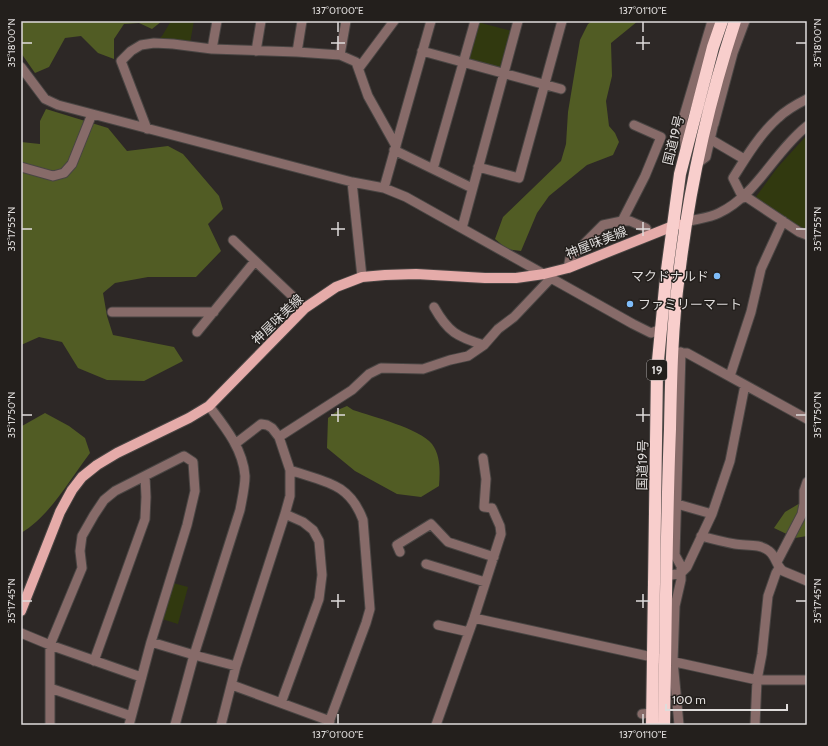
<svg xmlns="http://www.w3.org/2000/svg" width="828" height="746" viewBox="0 0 828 746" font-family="Cabin,'Noto Sans JP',sans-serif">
	<rect width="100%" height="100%" fill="#2d2826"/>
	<path fill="#31390f" d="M 171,21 L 194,21 L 190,43 L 157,41 L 162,36 Z
		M 477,22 L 512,31 L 502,66 L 499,68 L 469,60 Z
		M 807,135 L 807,232 L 755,198 L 777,168 Z
		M 173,583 L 188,587 L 178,624 L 162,619 Z"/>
	<path fill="#515c24" d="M 21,21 L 162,21 L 152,29 L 139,23 L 124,24 L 114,39 L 114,59 L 98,53 L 81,36 L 65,38 L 49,67 L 35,73 L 21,53 Z
		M 592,21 L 638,21 L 611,43 L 612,76 L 606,101 L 609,126 L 615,133 L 619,142 L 613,155 L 587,165 L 549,196 L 537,213 L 521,251 L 507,249 L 495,239 L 503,217 L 561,161 L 566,144 L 568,112 L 580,40 L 588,24 Z
		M 46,109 L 108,128 L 127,151 L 168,146 L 183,154 L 219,196 L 223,209 L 208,224 L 221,251 L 196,277 L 148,277 L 115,283 L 103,293 L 107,316 L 113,335 L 174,347 L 183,361 L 144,381 L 107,380 L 78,368 L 62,342 L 39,337 L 21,345 L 21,142 L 40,144 L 40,121 Z
		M 347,406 L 353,410 C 373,417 419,428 432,444 C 441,456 440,473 439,486 L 421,497 L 397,494 L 355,471 L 327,448 L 328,418 L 340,409 Z
		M 45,413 L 69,426 L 85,438 L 90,453 C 70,479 50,516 21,533 L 22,426 Z
		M 807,499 L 807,536 L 795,538 L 774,528 L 785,512 Z"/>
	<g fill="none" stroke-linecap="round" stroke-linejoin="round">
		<g stroke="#494543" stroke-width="11">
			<path id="minor" d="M 212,49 L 217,21
				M 256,51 L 261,21
				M 422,51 L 561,89
				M 297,52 L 302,21
				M 340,55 L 346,21
				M 21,67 L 45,99 L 58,105 L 352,182 L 384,188 L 406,197 L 633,324 L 651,333 L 661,329
				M 359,68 L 394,21
				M 147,129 L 121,61 L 131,51 L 141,45 L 154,43 L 173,44 L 212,49 L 297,52 L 340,55 L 356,62 L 368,96 L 396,146
				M 705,136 L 714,124 L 733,53 L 745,21
				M 710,139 L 744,159
				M 685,147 L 683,119 L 712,21
				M 394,150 L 472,188
				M 698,163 L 706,157 L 713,127
				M 21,167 L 53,176 L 64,173 L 72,164 L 92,114
				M 478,167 L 519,178 L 562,21
				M 433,169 L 475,21
				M 352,182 L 362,277
				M 384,188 L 431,21
				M 745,196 L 799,232 L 807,235
				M 743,198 L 733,178 C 746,157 760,134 778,118 C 786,110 797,104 807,99
				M 622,221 L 645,176 L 661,137 L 634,125
				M 686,222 C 696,219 709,218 719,213 C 757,195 774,152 807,126
				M 462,228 L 518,21
				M 233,240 L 305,308
				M 568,268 L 570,258 L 603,225 L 622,221 L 630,221 L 646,228 L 649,235
				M 434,307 C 448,332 457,337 484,345
				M 112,312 L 214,312
				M 197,332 L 255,261
				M 676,352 L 687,353 L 807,419
				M 730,376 L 751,312 L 761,269 L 783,221
				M 279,437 L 352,390 L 369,374 L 381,368 L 423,369 L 450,360 L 468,356 L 484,345 L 498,329 L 514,317 L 551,278
				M 290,470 C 324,482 349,482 363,520 L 370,609 L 366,623 L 328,725
				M 677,504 L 712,514
				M 701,536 C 712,539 724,542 735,544 C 746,546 759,543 769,551 C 776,556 776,566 783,571 L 807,581
				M 400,552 L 397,545 L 431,524 L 448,542 L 494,557
				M 777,562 L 802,514 L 804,504 L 804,491 L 807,482
				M 426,564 L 485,582
				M 667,576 L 681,573 L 687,567 L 712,514 L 730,461 L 745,385
				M 474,618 L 757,680 L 807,680
				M 438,625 L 469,632
				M 21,633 L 50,645 L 141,677
				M 151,642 L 194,655 L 236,666
				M 94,661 L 145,519 L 146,497 L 145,476
				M 232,685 L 330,721
				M 50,688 L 131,716
				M 281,703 L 319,599 L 322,575 L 319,541 L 313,530 L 303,522 L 285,514
				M 642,714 L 652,713
				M 50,725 L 50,645 L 82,568 L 80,551 L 82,536 L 94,515 L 104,500 L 115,491 L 184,456 L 193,462 L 195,491 L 187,525 L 151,642 L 129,725
				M 175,725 L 194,655 L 240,510 C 242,499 245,487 245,476 C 243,449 225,427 209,406
				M 221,725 L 236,666 L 285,514 L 290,496 L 290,470 L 279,437 L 272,428 L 267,425 L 261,424 L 235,444
				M 436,725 L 474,618 L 501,534 L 500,526 L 492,508 L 484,507 L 486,479 L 483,458
				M 679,725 L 673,661 L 675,606 L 681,580 L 681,566 L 675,555 L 681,352
				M 755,725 L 757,680 L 762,654 L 768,596 L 776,573 L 779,568"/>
		</g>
		<g stroke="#494543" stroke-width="12">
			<path id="major" d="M 21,611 L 60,512 L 72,490 L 82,477 L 97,465 L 117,453 L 189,418 L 209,406 L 305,308 L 336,287 L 362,277 L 385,275 L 416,274 L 485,278 L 516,278 L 544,274 L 568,268 L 678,224"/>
		</g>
		<g stroke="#494543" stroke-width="14">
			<path id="highway" d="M 652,725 L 657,371 L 666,277 L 680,174 L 713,47 L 722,21
				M 664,725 C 666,626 666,527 670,429 C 671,377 672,326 679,275 C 689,189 708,103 735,21"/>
		</g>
		<use href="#minor" stroke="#876b69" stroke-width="9"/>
		<use href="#major" stroke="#e5aba9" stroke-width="10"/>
		<use href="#highway" stroke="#f8cecc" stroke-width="12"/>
	</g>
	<path fill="none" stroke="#dfdcdb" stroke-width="1.5" d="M 338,22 L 338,32M 643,22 L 643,32M 338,36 L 338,50M 643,36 L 643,50M 22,43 L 32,43M 331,43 L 345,43M 636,43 L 650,43M 796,43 L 806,43M 338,222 L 338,236M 643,222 L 643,236M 22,229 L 32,229M 331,229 L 345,229M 636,229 L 650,229M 796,229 L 806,229M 338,408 L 338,422M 643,408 L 643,422M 22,415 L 32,415M 331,415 L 345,415M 636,415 L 650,415M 796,415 L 806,415M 338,594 L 338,608M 643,594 L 643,608M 22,601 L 32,601M 331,601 L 345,601M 636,601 L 650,601M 796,601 L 806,601M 338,714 L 338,724M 643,714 L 643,724"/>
	<g fill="#7fbdfa" stroke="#231f1c" stroke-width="1.5">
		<circle cx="717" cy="276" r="4"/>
		<circle cx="630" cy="304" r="4"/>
	</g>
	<g text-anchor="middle" stroke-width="3" stroke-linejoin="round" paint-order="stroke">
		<rect fill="#231f1c" stroke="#a7a3a2" stroke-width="1" x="647" y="360" width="20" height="20" rx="3"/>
		<g font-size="12" font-weight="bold" fill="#dfdcdb">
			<text x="657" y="374">19</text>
		</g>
		<g font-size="13" fill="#dfdcdb" stroke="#231f1c">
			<text transform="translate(673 140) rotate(-76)" y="5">国道19号</text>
			<text transform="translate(596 242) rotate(-22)" y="5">神屋味美線</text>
			<text transform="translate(277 319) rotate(-44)" y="5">神屋味美線</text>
			<text transform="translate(642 465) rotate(-89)" y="5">国道19号</text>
		</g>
		<g font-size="13" fill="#dfdcdb" stroke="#231f1c" text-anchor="end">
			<text x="709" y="281">マクドナルド</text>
			<text x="638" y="309" text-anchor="start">ファミリーマート</text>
		</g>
	</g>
	<rect width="828" height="746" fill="none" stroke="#231f1c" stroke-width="44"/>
	<path d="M666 704v6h121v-6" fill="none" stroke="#dfdcdb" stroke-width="2"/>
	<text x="672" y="704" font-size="12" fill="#dfdcdb" stroke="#231f1c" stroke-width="3" paint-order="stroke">100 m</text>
	<rect x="22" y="22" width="784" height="702" fill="none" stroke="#dfdcdb" stroke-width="1.5"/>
	<g font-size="10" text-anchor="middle" fill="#dfdcdb">
		<text x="338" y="14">137°01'00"E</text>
		<text x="643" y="14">137°01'10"E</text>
		<text transform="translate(11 43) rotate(-90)" y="4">35°18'00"N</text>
		<text transform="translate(817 43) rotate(-90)" y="4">35°18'00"N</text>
		<text transform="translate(11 229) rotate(-90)" y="4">35°17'55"N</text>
		<text transform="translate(817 229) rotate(-90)" y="4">35°17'55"N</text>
		<text transform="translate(11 415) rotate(-90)" y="4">35°17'50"N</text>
		<text transform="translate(817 415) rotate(-90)" y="4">35°17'50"N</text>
		<text transform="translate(11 601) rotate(-90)" y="4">35°17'45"N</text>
		<text transform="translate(817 601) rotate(-90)" y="4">35°17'45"N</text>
		<text x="338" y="738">137°01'00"E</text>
		<text x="643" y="738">137°01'10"E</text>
	</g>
</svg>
